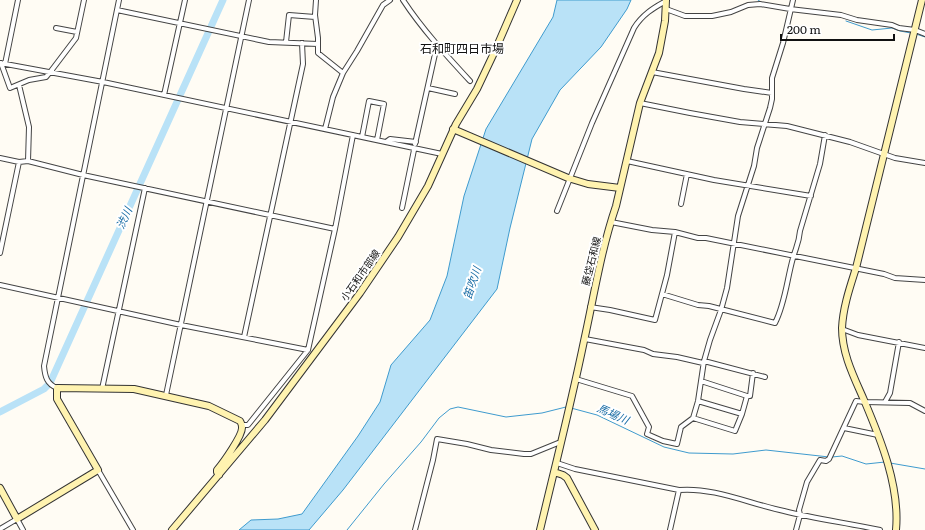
<svg xmlns="http://www.w3.org/2000/svg" width="925" height="530" viewBox="0 0 925 530" font-family="Literata,'Noto Sans JP',serif">
	<rect width="100%" height="100%" fill="#fffcf4"/>
	<path fill="#b9e2f7" stroke="#3f9bce" d="M 557,0 L 631,0 L 627,9 L 601,47 L 560,90 L 532,139 L 510,228 L 497,289 L 343,490 L 309,530 L 239,530 L 251,520 L 278,519 L 302,514 L 358,436 L 380,402 L 391,365 L 430,320 L 447,276 L 464,196 L 486,129 L 553,17 Z"/>
	<g fill="none" stroke-linecap="round" stroke-linejoin="round">
		<path stroke="#3f9bce" stroke-width="1" d="M 758,0 L 761,2
			M 846,21 L 872,30 L 892,28 L 900,31 L 911,33
			M 916,34 L 925,37
			M 571,408 L 597,415 L 664,447 L 689,453 L 733,454 L 766,450 L 829,457
			M 832,457 L 842,456 L 866,464 L 885,462
			M 890,463 L 925,469
			M 347,530 L 384,484 L 421,442 L 439,418 L 450,409 L 458,407 L 506,417 L 542,413 L 566,407"/>
		<path stroke="#b9e2f7" stroke-width="7" d="M 0,412 L 44,389 L 50,383 L 223,0"/>
		<g stroke="#444" stroke-width="6">
			<path id="street" d="M 316,0 L 315,15 L 318,38 L 318,53 L 343,73
				M 403,0 C 422,29 446,55 470,81
				M 666,9 L 685,16 L 712,16 L 731,12 L 748,5 L 760,4 L 790,9 L 841,15 L 857,20 L 892,25 L 899,28 L 915,30 L 925,34
				M 117,10 L 269,42 L 318,44
				M 56,28 L 77,32
				M 286,42 L 289,15 L 315,17
				M 0,63 L 103,82 L 442,154
				M 1,63 L 10,88 L 29,80 L 46,77 L 51,71 L 76,38 L 84,0
				M 5,64 L 18,0
				M 652,72 L 744,89 L 772,93
				M 19,85 L 29,127 L 28,161
				M 428,88 L 455,94
				M 164,95 L 185,0
				M 640,103 L 690,113 L 740,122 L 787,126 L 850,142 L 895,158 L 925,163
				M 325,129 L 333,97 L 343,73 L 357,51 L 383,5 L 390,0
				M 362,137 L 369,101 L 384,104 L 377,140
				M 386,142 L 390,139 L 416,142
				M 415,144 L 437,45
				M 0,158 L 19,162 L 28,161 L 83,175 L 335,229
				M 627,161 L 714,180 L 811,196
				M 681,204 L 687,174
				M 402,208 L 414,150
				M 557,211 L 592,123 L 634,28 C 642,15 653,8 666,1
				M 611,222 L 652,230 L 675,232 L 698,238 L 706,238 L 884,274 L 895,278 L 925,280
				M 0,253 L 19,162
				M 0,285 L 181,325 L 308,350
				M 662,294 L 698,305 L 709,306 L 775,323 C 785,304 787,279 793,258 C 796,247 799,243 800,231 L 820,164 L 825,135
				M 590,307 L 610,310 L 655,320 L 667,275 L 675,232
				M 842,329 L 858,335 L 925,348
				M 244,337 L 303,64 L 302,43
				M 585,339 L 644,350 L 653,354 L 677,357 L 703,363
				M 704,361 L 765,377
				M 576,379 L 632,396 L 649,427 L 647,434 L 663,441 L 677,444 L 681,427 L 693,418 L 698,401 L 704,361 L 710,340 L 721,310 L 727,288 L 738,216 L 754,166 L 757,148 L 770,108 L 772,99 L 772,78 L 783,43 L 793,0
				M 701,381 L 747,396 L 750,396 L 753,373
				M 57,388 C 47,384 45,377 44,366 L 119,0
				M 102,389 L 145,188
				M 166,395 L 249,0
				M 698,401 L 742,414
				M 885,402 L 890,393 L 899,342
				M 693,418 L 735,431 L 742,414 L 747,396
				M 242,425 L 248,425 L 308,350 L 335,229 L 353,135
				M 844,428 L 878,435
				M 557,463 L 575,469 L 679,490 C 714,487 750,504 784,511 C 816,519 848,523 880,530
				M 98,470 L 133,530
				M 0,529 L 17,519 L 23,530
				M 415,530 L 433,460 L 437,439 L 467,444 L 491,450 L 524,454 L 531,454 L 558,443 L 561,444
				M 670,530 L 679,490
				M 796,530 L 800,515 L 799,510 L 807,482 L 820,460 L 826,461 L 829,459 L 856,401 L 865,402 L 910,403 L 925,411"/>
		</g>
		<g stroke="#333" stroke-width="8">
			<path id="secondary" d="M 453,129 L 568,178 L 588,184 L 620,188
				M 554,472 L 563,475 L 567,478 L 595,530
				M 0,488 L 17,519 L 98,470 L 57,399 L 57,388 L 134,389 L 209,406 L 240,421 C 241,423 242,424 242,427 C 243,435 223,463 217,470 L 217,472 L 219,475
				M 172,530 L 265,420 L 360,293 L 398,237 L 428,186 L 456,124 L 477,89 L 494,53 L 517,0
				M 540,530 C 555,467 571,404 584,341 C 594,296 601,250 616,206 L 640,103 L 659,53 L 665,21 L 666,0
				M 896,530 C 900,487 881,440 864,400 C 854,377 842,354 842,328 C 843,307 850,287 856,268 L 922,0"/>
		</g>
		<use href="#street" stroke="#fff" stroke-width="4"/>
		<use href="#secondary" stroke="#fff3b0" stroke-width="6"/>
	</g>
	<g text-anchor="middle" stroke-width="4" stroke-linejoin="round" paint-order="stroke">
		<g font-size="10" fill="#111" stroke="#fff">
			<text transform="translate(591 261) rotate(-76)" y="4">藤垈石和線</text>
			<text transform="translate(360 275) rotate(-55)" y="4">小石和市部線</text>
		</g>
		<g font-size="11" font-style="italic" fill="#186ca5" stroke="#fff">
			<text transform="translate(124 218) rotate(-66)" y="4">渋川</text>
			<text transform="translate(472 283) rotate(-71)" y="4">笛吹川</text>
			<text transform="translate(613 414) rotate(24)" y="4">馬場川</text>
		</g>
		<g font-size="12" fill="#111" stroke="#fff">
			<text x="462" y="53">石和町四日市場</text>
		</g>
	</g>
	<path d="M781 34v6h113v-6" fill="none" stroke="#111111" stroke-width="2"/>
	<text x="787" y="34" font-size="12" fill="#111111" stroke="#ffffff" stroke-width="3" paint-order="stroke">200 m</text>
</svg>
